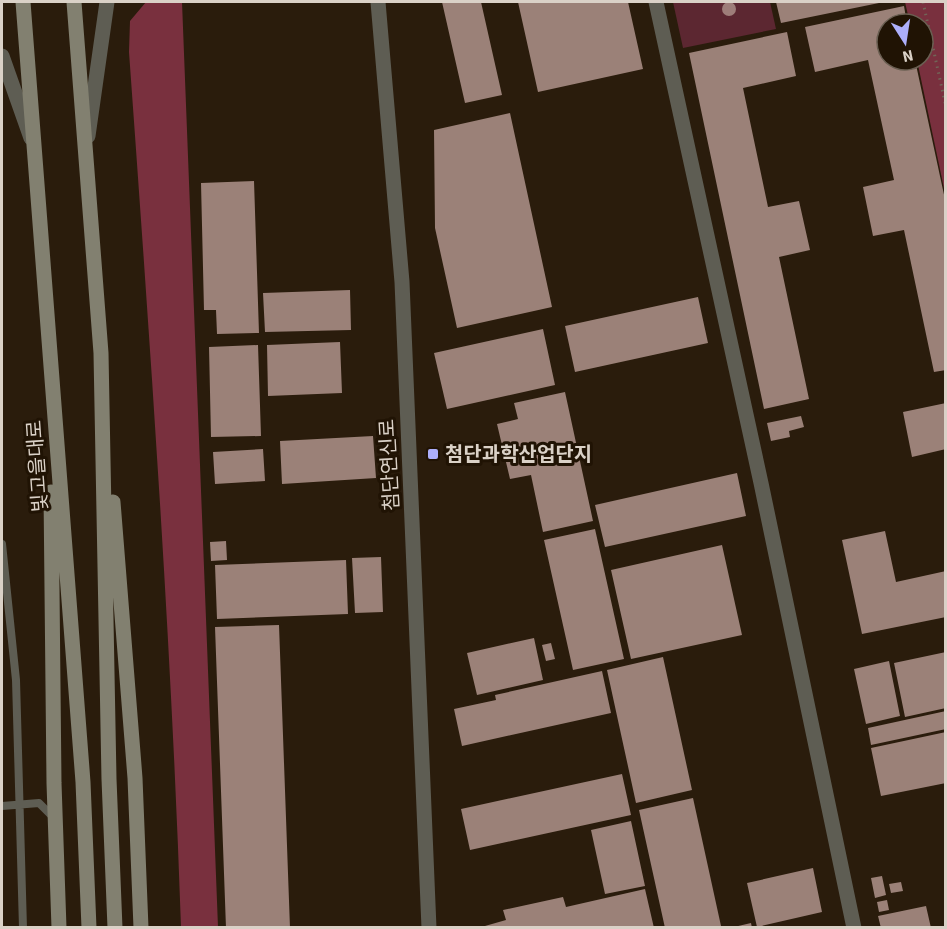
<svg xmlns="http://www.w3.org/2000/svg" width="947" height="929" viewBox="0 0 947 929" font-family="'Source Sans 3','Noto Sans KR',sans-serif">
	<rect width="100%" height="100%" fill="#2a1c0c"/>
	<path fill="#5c2731" d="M 673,2 L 770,2 L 776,29 L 683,48 Z"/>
	<path fill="#79303e" d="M 146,2 L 182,2 L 218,927 L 181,927 C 171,635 150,344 129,52 L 130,21 Z
		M 905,2 L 945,2 L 945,193 L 917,60 L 923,60 L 923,24 L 910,24 Z"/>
	<path fill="#9b8178" d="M 442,2 L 481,2 L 502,95 L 465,103 Z
		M 518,2 L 628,2 L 643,69 L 538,92 Z
		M 776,2 L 878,2 L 879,3 L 781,23 Z
		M 904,6 L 907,24 L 887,24 L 887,60 L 915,60 L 946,204 L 946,370 L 934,372 L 904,230 L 873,236 L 863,187 L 894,180 L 868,60 L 815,72 L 805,27 Z
		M 787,32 L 796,76 L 743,88 L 768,207 L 799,201 L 810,250 L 779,257 L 809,399 L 764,409 L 689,53 Z
		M 510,113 L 552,307 L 457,328 L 435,228 L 434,130 Z
		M 254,181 L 259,333 L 217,334 L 216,310 L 204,310 L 201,183 Z
		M 350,290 L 351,330 L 265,332 L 263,293 Z
		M 698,297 L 708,343 L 575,372 L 565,326 Z
		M 543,329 L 555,385 L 447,409 L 434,353 Z
		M 340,342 L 342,393 L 268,396 L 267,345 Z
		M 258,345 L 261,436 L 211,437 L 209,347 Z
		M 565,392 L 593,521 L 543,532 L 531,475 L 510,479 L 497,424 L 518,419 L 514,403 Z
		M 946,403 L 946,449 L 912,457 L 903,412 Z
		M 801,416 L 804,427 L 789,431 L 790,437 L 771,441 L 767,423 Z
		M 373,436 L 376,478 L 282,484 L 280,441 Z
		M 263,449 L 265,481 L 215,484 L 213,452 Z
		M 737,473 L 746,516 L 605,547 L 595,505 Z
		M 595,529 L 624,659 L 573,670 L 544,540 Z
		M 885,531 L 896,582 L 946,571 L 946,617 L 862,634 L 842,540 Z
		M 226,541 L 227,560 L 211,561 L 210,542 Z
		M 722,545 L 742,635 L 631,659 L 611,570 Z
		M 381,557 L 383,612 L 355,613 L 352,558 Z
		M 346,560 L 348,614 L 217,619 L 215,565 Z
		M 279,625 L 290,928 L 226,928 L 215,627 Z
		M 534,638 L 543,680 L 477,695 L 467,653 Z
		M 551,643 L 555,659 L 546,661 L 542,645 Z
		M 946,652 L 946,708 L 905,717 L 894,663 Z
		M 663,657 L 692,790 L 636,803 L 607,670 Z
		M 889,661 L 900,716 L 866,724 L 854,669 Z
		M 602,671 L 611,713 L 462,746 L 454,709 L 496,700 L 495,695 Z
		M 946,711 L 946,729 L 871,745 L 868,728 Z
		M 946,732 L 946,783 L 881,796 L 871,748 Z
		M 622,774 L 631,815 L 470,850 L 461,809 Z
		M 693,798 L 721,926 L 665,928 L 639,810 Z
		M 631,821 L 645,886 L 605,894 L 591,830 Z
		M 813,868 L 822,912 L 757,927 L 747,883 Z
		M 882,876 L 886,895 L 875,898 L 871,878 Z
		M 901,882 L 903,891 L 891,893 L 889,884 Z
		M 645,889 L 654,928 L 478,928 L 506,920 L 503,910 L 563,897 L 566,907 Z
		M 887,900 L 889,910 L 879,912 L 877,902 Z
		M 926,906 L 931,928 L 881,928 L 878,916 Z
		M 751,923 L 752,928 L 734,928 L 734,927 Z"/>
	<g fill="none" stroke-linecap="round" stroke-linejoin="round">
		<path stroke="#716557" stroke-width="3" stroke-dasharray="1.5 4.5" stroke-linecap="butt" d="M 923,2 L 946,107"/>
		<path stroke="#5e5d53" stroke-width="8" d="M 2,544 L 16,680 L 23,928
			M 2,806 L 39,803 L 55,819"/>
		<path stroke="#5e5d53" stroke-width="15" d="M 656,2 L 761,483 L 854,928"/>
		<path stroke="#5e5d53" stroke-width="15" d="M 378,2 L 402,282 L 429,928
			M 2,56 L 31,138
			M 88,136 L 107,2"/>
		<path stroke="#828070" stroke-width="15" d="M 23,2 L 83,782 L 89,928
			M 74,2 L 101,353 L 109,779 L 115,928
			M 51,492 L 54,783 L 59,928
			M 113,502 L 135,778 L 141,928"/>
	</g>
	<circle fill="#9e7d79" cx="729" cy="9" r="7"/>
	<rect fill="#adaffb" stroke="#201304" stroke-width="2" x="427" y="448" width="12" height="12" rx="3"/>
	<g text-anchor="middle" stroke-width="6" stroke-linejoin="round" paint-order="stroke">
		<g font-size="20" font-weight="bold" fill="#dad1c7" stroke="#201304" text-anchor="start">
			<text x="445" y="461">첨단과학산업단지</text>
		</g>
		<g font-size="20" fill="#dad1c7" stroke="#201304">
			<text transform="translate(389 465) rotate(-93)" y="7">첨단연신로</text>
			<text transform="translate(37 466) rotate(-94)" y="7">빛고을대로</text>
		</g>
	</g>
	<rect width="947" height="929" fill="none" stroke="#dad1c7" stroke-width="6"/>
	<g transform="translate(905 42) rotate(168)"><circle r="28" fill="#201304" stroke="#6a5f52" stroke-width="1.5"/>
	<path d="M0-4.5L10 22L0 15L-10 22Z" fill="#adaffb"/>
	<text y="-9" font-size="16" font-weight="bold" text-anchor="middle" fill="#dad1c7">N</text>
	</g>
</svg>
